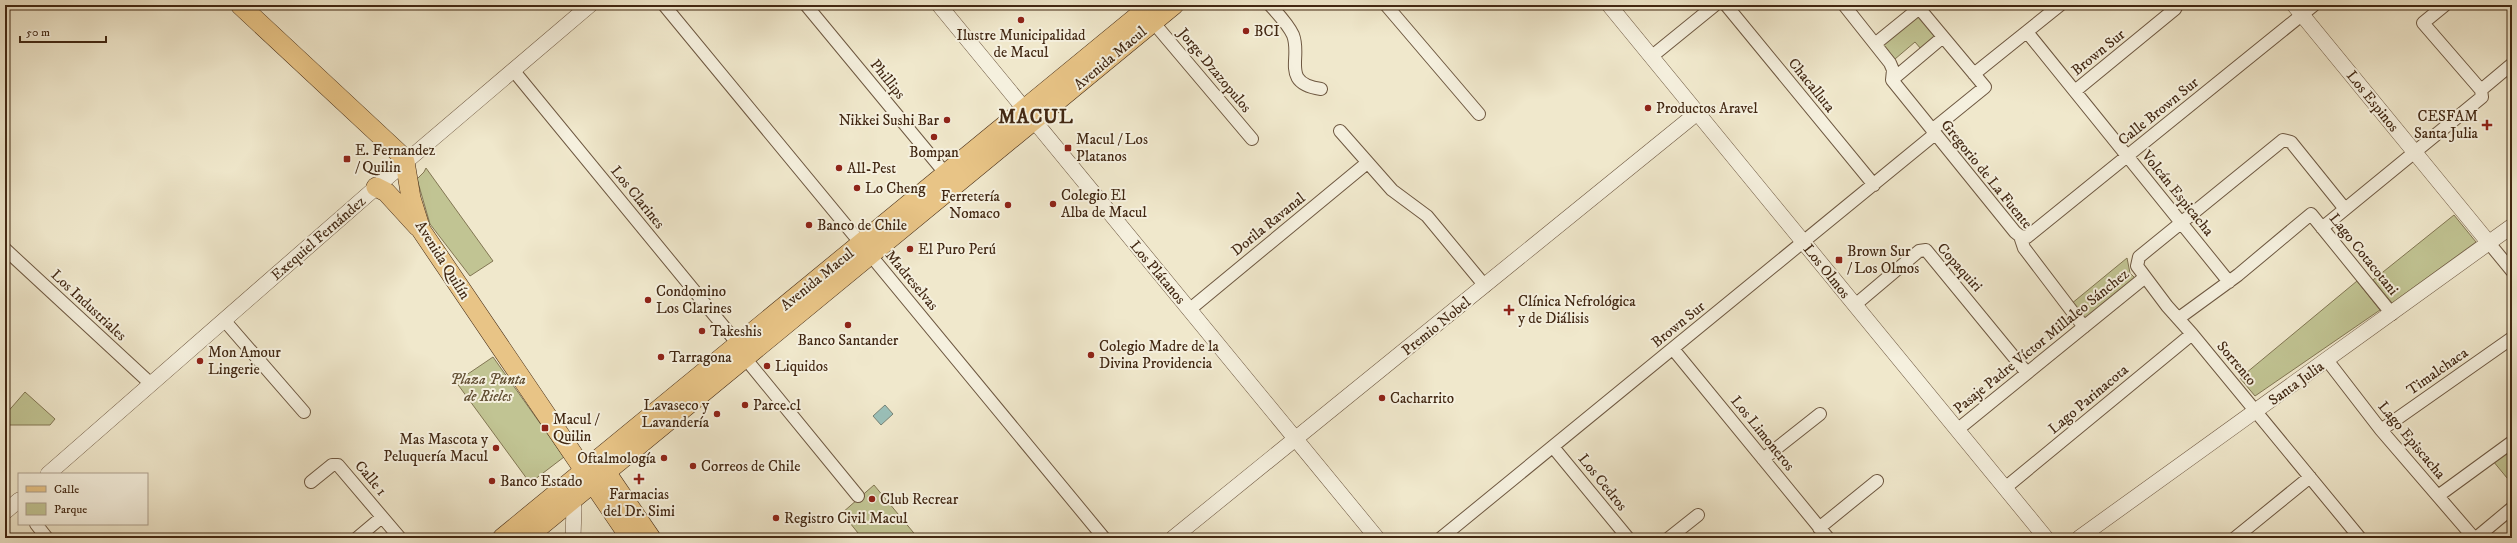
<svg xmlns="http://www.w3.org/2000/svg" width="2517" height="543" viewBox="0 0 2517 543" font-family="'IM FELL DW Pica',serif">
	<rect width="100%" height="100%" fill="#f0e8cc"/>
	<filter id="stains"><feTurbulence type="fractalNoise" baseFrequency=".005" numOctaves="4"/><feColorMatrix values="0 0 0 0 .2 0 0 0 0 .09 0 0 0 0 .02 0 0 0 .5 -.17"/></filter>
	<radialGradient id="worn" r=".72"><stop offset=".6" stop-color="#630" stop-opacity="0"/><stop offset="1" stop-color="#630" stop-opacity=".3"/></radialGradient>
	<path fill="#c1c493" stroke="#827653" d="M 1918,13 L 1937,36 L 1921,49 L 1915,42 L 1895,59 L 1882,44 Z
		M 426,168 L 493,261 L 470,276 L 430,224 L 417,179 L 424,172 Z
		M 2454,215 L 2476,242 L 2392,303 L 2373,280 Z
		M 2127,258 L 2130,273 L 2135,278 L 2084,320 L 2071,304 Z
		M 2357,281 L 2380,310 L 2255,396 L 2240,378 Z
		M 493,357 L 564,457 L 530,483 L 456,382 Z
		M 25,392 L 55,419 L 50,425 L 7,425 L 5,422 L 5,415 Z
		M 2512,446 L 2512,484 L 2493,461 Z
		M 874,485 L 918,538 L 862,538 L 842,513 Z"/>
	<path fill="#9ac0b9" stroke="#778377" d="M 885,405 L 893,414 L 881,425 L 873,416 Z"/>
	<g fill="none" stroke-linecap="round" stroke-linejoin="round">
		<g stroke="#6e5841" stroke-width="14">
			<path id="minor" d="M 664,5 L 1104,538
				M 806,5 L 945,173
				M 1270,5 C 1278,14 1288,24 1293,35 C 1302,58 1280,83 1321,89
				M 1386,5 L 1479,114
				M 1726,5 L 1874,185
				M 1844,5 L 1890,63 L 1893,70 L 1892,80
				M 1919,8 L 1985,87 L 1932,130
				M 1153,22 L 1252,139
				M 2027,32 L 2229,282
				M 1875,44 L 1923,5
				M 1651,57 L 1715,5
				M 513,70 L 738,344
				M 1974,74 L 2060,5
				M 1892,80 L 2015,232 L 2020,236 L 2027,237 L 2314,5
				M 1892,80 L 1943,37
				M 2481,90 L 2512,64
				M 2075,91 L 2175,9 L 2177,5
				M 1340,131 L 1392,190 L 1427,216 L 1485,286
				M 2345,209 L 2291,142 L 2283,140 L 2139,257 L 2137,266 L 2167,306 L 2192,334 L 2360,538
				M 2322,228 L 2482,97 L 2481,90 L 2423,23 L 2445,5
				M 2020,236 L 2024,248 L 2084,327
				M 2489,243 L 2512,271
				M 5,249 L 151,384
				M 1855,305 L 1919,251 L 1926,250 L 2027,373
				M 1189,310 L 1367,163
				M 2179,318 L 2238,275 L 2311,214 L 2392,314
				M 224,320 L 304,412
				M 1673,349 L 1828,538
				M 745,358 L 858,496
				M 2327,360 L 2381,430 L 2474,538
				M 1957,430 L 2144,278
				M 2381,430 L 2512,338
				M 1553,447 L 1628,538
				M 1763,459 L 1820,414
				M 311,482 L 332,465 L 338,465 L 400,538
				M 2005,488 L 2192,334
				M 2438,496 L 2512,442
				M 36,524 L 47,538
				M 1819,528 L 1877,481
				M 357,538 L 382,517
				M 1441,538 L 1935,134
				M 1669,538 L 1698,515
				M 2235,538 L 2310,477
				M 2476,538 L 2512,508"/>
		</g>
		<g stroke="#6e5841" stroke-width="16">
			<path id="tertiary" d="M 939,5 L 1377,538
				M 1609,5 L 2046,538
				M 2294,5 L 2489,243
				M 48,474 L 389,176 L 590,5
				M 571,491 L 574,508 L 573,538
				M 5,512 L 19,500
				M 1173,538 L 1697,113
				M 2079,538 L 2512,226"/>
		</g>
		<g stroke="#422813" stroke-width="20">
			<path id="primary" d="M 240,5 L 401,155 L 405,162 L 411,198 L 421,230 L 630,538
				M 376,187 L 386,192 L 418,227
				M 606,472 L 651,538
				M 502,538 L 1151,5
				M 526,538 L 1174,5"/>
		</g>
		<use href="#minor" stroke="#f5f0de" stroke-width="12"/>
		<use href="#tertiary" stroke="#f5f0de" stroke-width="15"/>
		<use href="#primary" stroke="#e8c486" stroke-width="19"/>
	</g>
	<g fill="#8f2418" stroke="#f5f0de" stroke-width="1.5">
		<circle cx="1021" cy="20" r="4"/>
		<circle cx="1246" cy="31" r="4"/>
		<circle cx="1648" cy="108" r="4"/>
		<circle cx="947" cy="120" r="4"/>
		<path d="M2485 119h4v4h4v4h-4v4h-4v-4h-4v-4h4z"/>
		<circle cx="934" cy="137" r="4"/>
		<rect x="1064" y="144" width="8" height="8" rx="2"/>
		<rect x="343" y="155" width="8" height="8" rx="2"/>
		<circle cx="839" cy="168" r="4"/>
		<circle cx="857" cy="188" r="4"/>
		<circle cx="1053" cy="204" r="4"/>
		<circle cx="1008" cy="205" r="4"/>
		<circle cx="809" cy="225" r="4"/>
		<circle cx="910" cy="249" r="4"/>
		<rect x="1835" y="256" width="8" height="8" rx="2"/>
		<circle cx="648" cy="300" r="4"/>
		<path d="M1507 304h4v4h4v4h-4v4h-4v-4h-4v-4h4z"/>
		<circle cx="848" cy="325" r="4"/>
		<circle cx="702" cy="331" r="4"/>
		<circle cx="1091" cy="355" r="4"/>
		<circle cx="661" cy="357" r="4"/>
		<circle cx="200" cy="361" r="4"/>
		<circle cx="767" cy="366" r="4"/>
		<circle cx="1382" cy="398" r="4"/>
		<circle cx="745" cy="405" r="4"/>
		<circle cx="717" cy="414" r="4"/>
		<rect x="541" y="424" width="8" height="8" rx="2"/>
		<circle cx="496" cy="448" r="4"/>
		<circle cx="664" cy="458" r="4"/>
		<circle cx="693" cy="466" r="4"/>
		<path d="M637 473h4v4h4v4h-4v4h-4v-4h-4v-4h4z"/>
		<circle cx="492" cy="481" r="4"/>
		<circle cx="872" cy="499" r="4"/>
		<circle cx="776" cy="518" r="4"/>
	</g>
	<g text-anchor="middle" stroke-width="4" stroke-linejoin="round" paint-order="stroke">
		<g font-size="15" fill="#422813" stroke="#f5f0de" text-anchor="start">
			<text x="1254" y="36">BCI</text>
			<text x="1021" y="40" text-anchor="middle">Ilustre Municipalidad<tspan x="1021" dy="17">de Macul</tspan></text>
			<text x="1656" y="113">Productos Aravel</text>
			<text x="2478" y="121" text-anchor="end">CESFAM<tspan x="2478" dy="17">Santa Julia</tspan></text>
			<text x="939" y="125" text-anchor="end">Nikkei Sushi Bar</text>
			<text x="1076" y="144">Macul / Los<tspan x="1076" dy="17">Platanos</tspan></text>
			<text x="355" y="155">E. Fernandez<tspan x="355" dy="17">/ Quilin</tspan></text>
			<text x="934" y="157" text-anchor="middle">Bompan</text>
			<text x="847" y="173">All-Pest</text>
			<text x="865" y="193">Lo Cheng</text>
			<text x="1061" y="200">Colegio El<tspan x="1061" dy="17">Alba de Macul</tspan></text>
			<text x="1000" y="201" text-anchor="end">Ferretería<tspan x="1000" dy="17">Nomaco</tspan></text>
			<text x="817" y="230">Banco de Chile</text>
			<text x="918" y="254">El Puro Perú</text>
			<text x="1847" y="256">Brown Sur<tspan x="1847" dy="17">/ Los Olmos</tspan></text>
			<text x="656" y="296">Condomino<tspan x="656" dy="17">Los Clarines</tspan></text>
			<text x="1518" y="306">Clínica Nefrológica<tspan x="1518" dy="17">y de Diálisis</tspan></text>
			<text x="710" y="336">Takeshis</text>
			<text x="848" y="345" text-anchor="middle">Banco Santander</text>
			<text x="1099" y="351">Colegio Madre de la<tspan x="1099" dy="17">Divina Providencia</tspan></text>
			<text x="208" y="357">Mon Amour<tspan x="208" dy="17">Lingerie</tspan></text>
			<text x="669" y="362">Tarragona</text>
			<text x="775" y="371">Liquidos</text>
			<text x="1390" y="403">Cacharrito</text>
			<text x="709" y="410" text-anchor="end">Lavaseco y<tspan x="709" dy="17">Lavandería</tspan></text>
			<text x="753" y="410">Parce.cl</text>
			<text x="553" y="424">Macul /<tspan x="553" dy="17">Quilin</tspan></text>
			<text x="488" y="444" text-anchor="end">Mas Mascota y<tspan x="488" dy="17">Peluquería Macul</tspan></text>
			<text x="656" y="463" text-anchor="end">Oftalmología</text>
			<text x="701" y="471">Correos de Chile</text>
			<text x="500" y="486">Banco Estado</text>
			<text x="639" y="499" text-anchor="middle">Farmacias<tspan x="639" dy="17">del Dr. Simi</tspan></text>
			<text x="880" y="504">Club Recrear</text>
			<text x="784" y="523">Registro Civil Macul</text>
		</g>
		<g font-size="15" fill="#422813" stroke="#f5f0de">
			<text transform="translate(2098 52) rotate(-39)" y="5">Brown Sur</text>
			<text transform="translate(1110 58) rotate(-40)" y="5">Avenida Macul</text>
			<text transform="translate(1215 70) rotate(50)" y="5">Jorge Dzazopulos</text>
			<text transform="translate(888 79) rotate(51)" y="5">Phillips</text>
			<text transform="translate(1812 85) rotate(51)" y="5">Chacalluta</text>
			<text transform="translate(2373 101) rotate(51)" y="5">Los Espinos</text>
			<text transform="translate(2158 111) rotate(-39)" y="5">Calle Brown Sur</text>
			<text transform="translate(1987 174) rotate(51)" y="5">Gregorio de La Fuente</text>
			<text transform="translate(2178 193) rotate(51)" y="5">Volcán Espicacha</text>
			<text transform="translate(638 197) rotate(51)" y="5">Los Clarines</text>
			<text transform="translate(1268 224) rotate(-39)" y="5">Dorila Ravanal</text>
			<text transform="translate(318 238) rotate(-41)" y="5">Exequiel Fernández</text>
			<text transform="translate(2364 254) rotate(51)" y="5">Lago Cotacotani</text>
			<text transform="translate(443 260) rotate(58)" y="5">Avenida Quilín</text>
			<text transform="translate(1960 267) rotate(48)" y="5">Copaquiri</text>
			<text transform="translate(1827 271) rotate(51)" y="5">Los Olmos</text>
			<text transform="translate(1158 272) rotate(50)" y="5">Los Plátanos</text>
			<text transform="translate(817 279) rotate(-39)" y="5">Avenida Macul</text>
			<text transform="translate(912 280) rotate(50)" y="5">Madreselvas</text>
			<text transform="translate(89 305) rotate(43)" y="5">Los Industriales</text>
			<text transform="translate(1678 324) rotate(-39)" y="5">Brown Sur</text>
			<text transform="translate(1436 326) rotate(-39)" y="5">Premio Nobel</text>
			<text transform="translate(2041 341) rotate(-39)" y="5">Pasaje Padre Víctor Millaleo Sánchez</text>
			<text transform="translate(2237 363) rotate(50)" y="5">Sorrento</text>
			<text transform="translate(2437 371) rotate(-35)" y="5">Timalchaca</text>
			<text transform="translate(2296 383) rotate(-36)" y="5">Santa Julia</text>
			<text transform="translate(2088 399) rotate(-40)" y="5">Lago Parinacota</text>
			<text transform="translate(1763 433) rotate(51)" y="5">Los Limoneros</text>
			<text transform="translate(2412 440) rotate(50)" y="5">Lago Episcacha</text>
			<text transform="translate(371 478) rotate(50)" y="5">Calle 1</text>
			<text transform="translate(1603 482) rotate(51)" y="5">Los Cedros</text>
		</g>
		<g font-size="15" font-style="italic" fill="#624f33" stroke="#f5f0de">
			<text x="488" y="384">Plaza Punta<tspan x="488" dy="17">de Rieles</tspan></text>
		</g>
		<g font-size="19" font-weight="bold" letter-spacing="1" fill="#422813" stroke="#f5f0de">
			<text x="1036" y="123">MACUL</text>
		</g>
	</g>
	<rect width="2517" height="543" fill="none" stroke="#f0e8cc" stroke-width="20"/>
	<rect x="6" y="6" width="2505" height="531" fill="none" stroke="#422813" stroke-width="2"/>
	<rect x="10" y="10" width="2497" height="523" fill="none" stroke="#422813"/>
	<rect x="18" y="473" width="130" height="52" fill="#f5f0de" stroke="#ada08d"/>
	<rect x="26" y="486" width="20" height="6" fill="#e8c486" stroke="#ada08d"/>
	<text x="54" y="493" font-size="12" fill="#422813">Calle</text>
	<rect x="26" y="503" width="20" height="12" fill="#c1c493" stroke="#ada08d"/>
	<text x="54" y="513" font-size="12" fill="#422813">Parque</text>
	<path d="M20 36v6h86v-6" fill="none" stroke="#422813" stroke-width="2"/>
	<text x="26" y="36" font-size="12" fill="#422813" stroke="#f5f0de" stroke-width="3" paint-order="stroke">50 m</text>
	<rect width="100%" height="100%" filter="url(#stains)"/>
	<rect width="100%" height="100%" fill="url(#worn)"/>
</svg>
